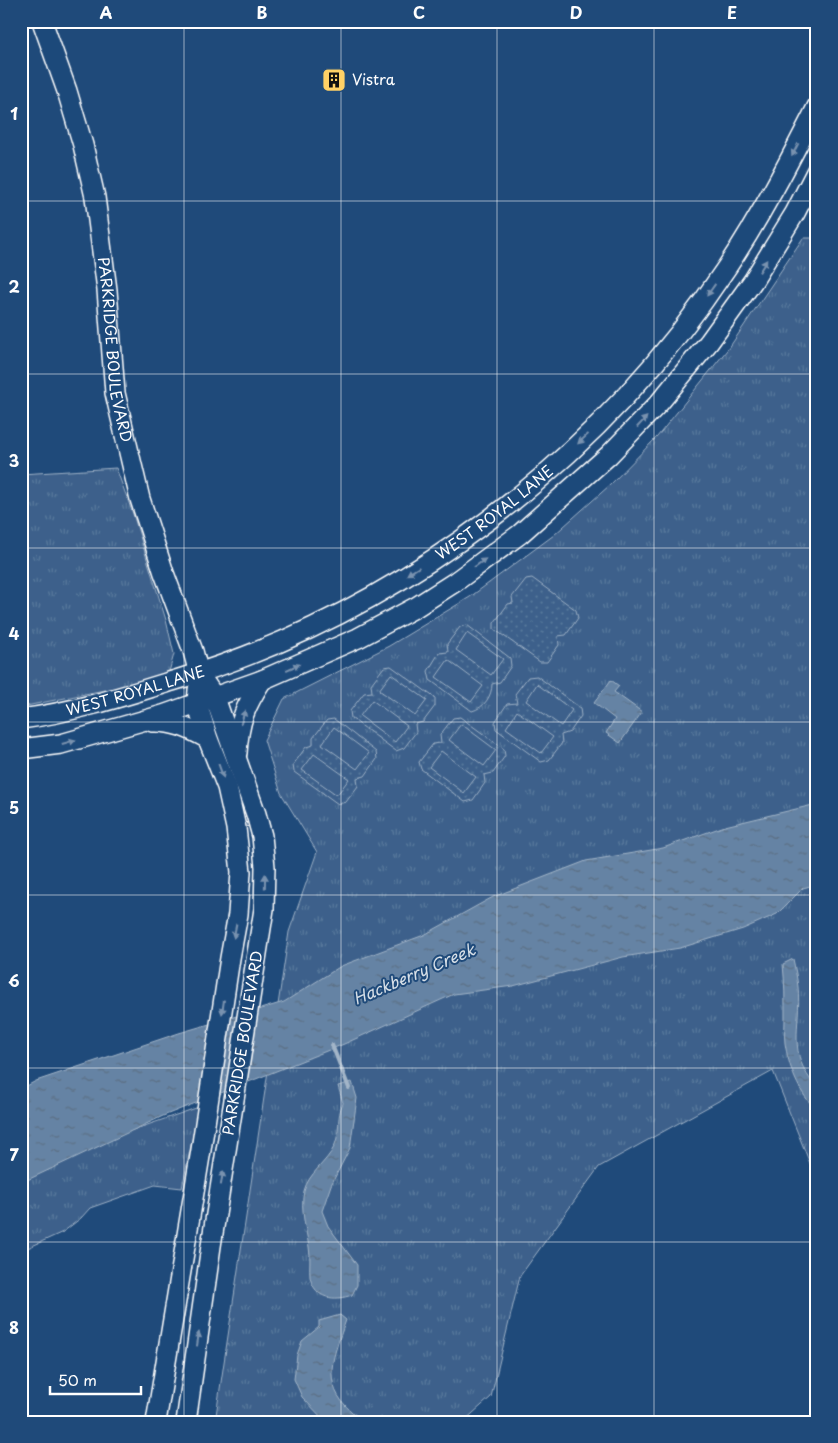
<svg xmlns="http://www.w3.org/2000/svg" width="838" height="1443" viewBox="0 0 838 1443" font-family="'Playpen Sans',sans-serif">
	<defs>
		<pattern id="grass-tufts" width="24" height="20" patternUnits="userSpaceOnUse" patternTransform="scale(1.25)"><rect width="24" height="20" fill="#3c618b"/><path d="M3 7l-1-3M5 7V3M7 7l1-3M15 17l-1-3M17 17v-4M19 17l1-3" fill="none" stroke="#59799c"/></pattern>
		<pattern id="park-dots" width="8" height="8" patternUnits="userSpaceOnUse" patternTransform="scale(1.25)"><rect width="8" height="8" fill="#3c618b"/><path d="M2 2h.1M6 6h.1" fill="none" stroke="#59799c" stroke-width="1.8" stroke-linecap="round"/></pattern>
		<pattern id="water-ripples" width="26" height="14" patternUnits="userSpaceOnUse" patternTransform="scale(1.25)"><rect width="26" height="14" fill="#6583a4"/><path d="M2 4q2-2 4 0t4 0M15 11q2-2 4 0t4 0" fill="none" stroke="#5b6d81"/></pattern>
	</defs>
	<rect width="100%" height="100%" fill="#1f4a7a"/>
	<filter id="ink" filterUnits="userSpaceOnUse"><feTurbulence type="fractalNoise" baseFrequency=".02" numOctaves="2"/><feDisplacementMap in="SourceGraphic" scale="10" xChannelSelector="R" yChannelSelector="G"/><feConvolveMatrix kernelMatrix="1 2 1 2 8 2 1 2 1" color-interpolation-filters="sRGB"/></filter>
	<g filter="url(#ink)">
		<path fill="url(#grass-tufts)" stroke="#9eb0c5" d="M 803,238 L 817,238 L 817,1181 L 773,1071 L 599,1167 L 520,1276 L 491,1397 L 463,1422 L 215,1422 L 289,932 L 317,852 L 281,793 L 264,740 L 284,699 L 389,646 L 470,597 L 554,535 L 610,485 L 657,437 L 731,345 Z
			M 116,468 L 133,514 L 166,620 L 174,654 L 169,672 L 119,687 L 21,707 L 21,474 Z
			M 199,1107 L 182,1188 L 155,1185 L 90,1208 L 81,1218 L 63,1232 L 21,1251 L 21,1169 Z"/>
		<path fill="url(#park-dots)" stroke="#9eb0c5" d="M 532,578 L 576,610 L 578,618 L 566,635 L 558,636 L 559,645 L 547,662 L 540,662 L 494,629 L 494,623 L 508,604 L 513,603 L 512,597 L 526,579 Z
			M 467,625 L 510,658 L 511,666 L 500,682 L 492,684 C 492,696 484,708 472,711 L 430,680 L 428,671 L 439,653 L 448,652 L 447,644 L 460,627 Z
			M 391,666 L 435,698 L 435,706 L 423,722 L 415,724 L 416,732 L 404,748 L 396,751 L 351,718 L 350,711 L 364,693 L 372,692 L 371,684 L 384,667 Z
			M 537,676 L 580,708 L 581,716 L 570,732 L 561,735 L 562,743 L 549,760 L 541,762 L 496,729 L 495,722 L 507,704 L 517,703 L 515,694 L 528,677 Z
			M 460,717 L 504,749 L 505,756 L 493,773 L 484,775 L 485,783 L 473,800 L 465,802 L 421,769 L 419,762 L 433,744 L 441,743 L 440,735 L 453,718 Z
			M 334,719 L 376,752 L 377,759 L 365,776 L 357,778 L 358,786 L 346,802 L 338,804 L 294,772 L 293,765 L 306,747 L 313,745 L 313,738 L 327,720 Z"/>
		<path fill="#3c618b" stroke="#9eb0c5" d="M 467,633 L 503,659 L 491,675 L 456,650 Z
			M 448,660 L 483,686 L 471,702 L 436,677 Z
			M 391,674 L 427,700 L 415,716 L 379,690 Z
			M 537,684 L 572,710 L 561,726 L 526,701 Z
			M 372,700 L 407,726 L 395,742 L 360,716 Z
			M 517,711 L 553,737 L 541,753 L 506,728 Z
			M 461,724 L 496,750 L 484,766 L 449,740 Z
			M 334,727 L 369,753 L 357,769 L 322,744 Z
			M 441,751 L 476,777 L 464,793 L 429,767 Z
			M 314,754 L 349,779 L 337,795 L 302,770 Z"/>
		<path fill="url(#water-ripples)" stroke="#a3b5c8" d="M 611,680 L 619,686 L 614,692 L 642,712 L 620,743 L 606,733 L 615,719 L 594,703 Z
			M 817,804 L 817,884 L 803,888 L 777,914 L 743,929 L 680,948 L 623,957 L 513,986 L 454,994 L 344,1044 L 163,1116 L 21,1183 L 21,1089 L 36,1081 L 179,1033 L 284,1002 L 341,966 L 424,935 L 493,897 L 586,861 L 663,848 L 725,826 Z
			M 793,959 C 795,968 797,978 798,987 C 802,1028 785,1051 817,1088 L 817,1109 C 799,1096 788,1064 785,1043 C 784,1035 785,1027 785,1019 C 785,1001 785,983 783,964 Z
			M 352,1082 L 357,1098 L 350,1148 L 331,1185 L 322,1211 L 328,1226 L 357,1265 L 357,1285 L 352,1295 C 335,1301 315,1300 310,1277 C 309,1267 311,1257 309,1247 C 306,1229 300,1209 304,1191 C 308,1174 327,1162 334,1147 C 341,1132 336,1117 343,1103 L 338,1086 Z
			M 340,1315 L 346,1320 C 334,1355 319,1383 352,1412 C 356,1416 361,1418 364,1422 L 326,1422 L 302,1397 L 294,1379 L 297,1355 L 302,1341 L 319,1327 L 319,1321 Z"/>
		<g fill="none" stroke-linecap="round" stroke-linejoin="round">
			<path stroke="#a3b5c8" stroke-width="4" d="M 332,1045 L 349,1088"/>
			<g stroke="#fff" stroke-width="22">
				<g id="secondary">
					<path id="s1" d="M 42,21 L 67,91 L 83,145 L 95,197 L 107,290 L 115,393 L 140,499 L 164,573 L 193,651 L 199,674 L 215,698 L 256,814 L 262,836 L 265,867 L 264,909 L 211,1246 L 186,1422"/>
					<path id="s2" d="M 21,719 C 75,712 127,695 179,679 C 401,612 599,460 727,267 C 761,216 789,162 817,107"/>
					<path d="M 152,722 C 173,721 190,729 208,739"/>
					<path d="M 21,749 L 61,744 L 163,715 L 262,680 L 358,638 L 416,607 L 455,582 L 520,534 L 609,455 L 659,403 L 709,342 L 753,281 L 795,213 L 817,170"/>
					<path d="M 237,753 C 239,720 245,707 262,680"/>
					<path d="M 156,1422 L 201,1150 L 230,958 L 238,914 L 241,872 L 236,828 L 227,787 L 208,739 L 197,703 L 198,690"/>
				</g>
			</g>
			<use href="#secondary" stroke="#1f4a7a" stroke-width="19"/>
		</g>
		<defs><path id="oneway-solid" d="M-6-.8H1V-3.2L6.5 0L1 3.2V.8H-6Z" transform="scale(1.25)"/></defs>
		<g fill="#7992af">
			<use href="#oneway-solid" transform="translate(795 150) rotate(117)"/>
			<use href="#oneway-solid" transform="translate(763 266) rotate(-58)"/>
			<use href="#oneway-solid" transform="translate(711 290) rotate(125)"/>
			<use href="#oneway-solid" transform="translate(642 422) rotate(-47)"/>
			<use href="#oneway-solid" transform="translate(583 439) rotate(137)"/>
			<use href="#oneway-solid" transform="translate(480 563) rotate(-36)"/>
			<use href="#oneway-solid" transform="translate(413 571) rotate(148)"/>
			<use href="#oneway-solid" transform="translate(293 667) rotate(-24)"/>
			<use href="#oneway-solid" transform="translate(243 717) rotate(-72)"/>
			<use href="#oneway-solid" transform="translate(69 742) rotate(-16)"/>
			<use href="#oneway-solid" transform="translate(221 771) rotate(70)"/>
			<use href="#oneway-solid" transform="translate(265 881) rotate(-89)"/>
			<use href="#oneway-solid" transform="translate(235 931) rotate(101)"/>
			<use href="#oneway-solid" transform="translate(223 1007) rotate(98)"/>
			<use href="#oneway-solid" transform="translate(222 1178) rotate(-81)"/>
			<use href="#oneway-solid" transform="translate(198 1339) rotate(-82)"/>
		</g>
	</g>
	<path fill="none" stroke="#fff" stroke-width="1" stroke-opacity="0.55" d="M 184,21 L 184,1422M 341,21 L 341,1422M 497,21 L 497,1422M 654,21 L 654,1422M 21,201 L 817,201M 21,374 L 817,374M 21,548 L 817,548M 21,722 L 817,722M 21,895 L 817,895M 21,1068 L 817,1068M 21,1242 L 817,1242"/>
	<defs>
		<g id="building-square" transform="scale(1.25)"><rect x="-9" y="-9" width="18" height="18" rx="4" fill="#ffd166" stroke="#1f4a7a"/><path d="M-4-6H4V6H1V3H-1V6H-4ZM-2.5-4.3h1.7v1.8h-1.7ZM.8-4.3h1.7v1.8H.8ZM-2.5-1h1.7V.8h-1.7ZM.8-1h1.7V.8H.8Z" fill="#111"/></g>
	</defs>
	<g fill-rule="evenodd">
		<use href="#building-square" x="334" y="80"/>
	</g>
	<g text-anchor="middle" stroke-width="4" stroke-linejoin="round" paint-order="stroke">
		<g font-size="15" fill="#fff" stroke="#1f4a7a" text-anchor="start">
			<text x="352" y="85">Vistra</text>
		</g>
		<g font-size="15" fill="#fff" stroke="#1f4a7a">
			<text dy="5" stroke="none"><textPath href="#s1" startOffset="338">PARKRIDGE BOULEVARD</textPath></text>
			<text dy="5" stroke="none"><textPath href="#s2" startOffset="522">WEST ROYAL LANE</textPath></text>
			<text dy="5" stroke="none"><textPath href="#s2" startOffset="118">WEST ROYAL LANE</textPath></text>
			<text transform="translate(243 1043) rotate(-81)" y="5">PARKRIDGE BOULEVARD</text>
		</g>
		<g font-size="16" font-style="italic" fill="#d8e0e8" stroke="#1f4a7a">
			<text transform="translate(414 974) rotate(-23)" y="6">Hackberry Creek</text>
		</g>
	</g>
	<rect width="838" height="1443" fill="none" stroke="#1f4a7a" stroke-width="55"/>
	<path d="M50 1386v8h91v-8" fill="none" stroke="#ffffff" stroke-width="2.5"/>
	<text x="58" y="1386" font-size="15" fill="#ffffff" stroke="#1f4a7a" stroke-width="4" paint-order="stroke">50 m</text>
	<rect x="28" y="28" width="782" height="1388" fill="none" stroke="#fff" stroke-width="2"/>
	<g font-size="16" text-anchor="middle" font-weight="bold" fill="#fff">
		<text x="106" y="19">A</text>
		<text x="262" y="19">B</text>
		<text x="419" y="19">C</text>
		<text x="576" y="19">D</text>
		<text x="732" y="19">E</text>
		<text x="14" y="120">1</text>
		<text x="14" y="293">2</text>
		<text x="14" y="467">3</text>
		<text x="14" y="640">4</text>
		<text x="14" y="814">5</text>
		<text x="14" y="987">6</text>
		<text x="14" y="1161">7</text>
		<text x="14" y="1334">8</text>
	</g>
</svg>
